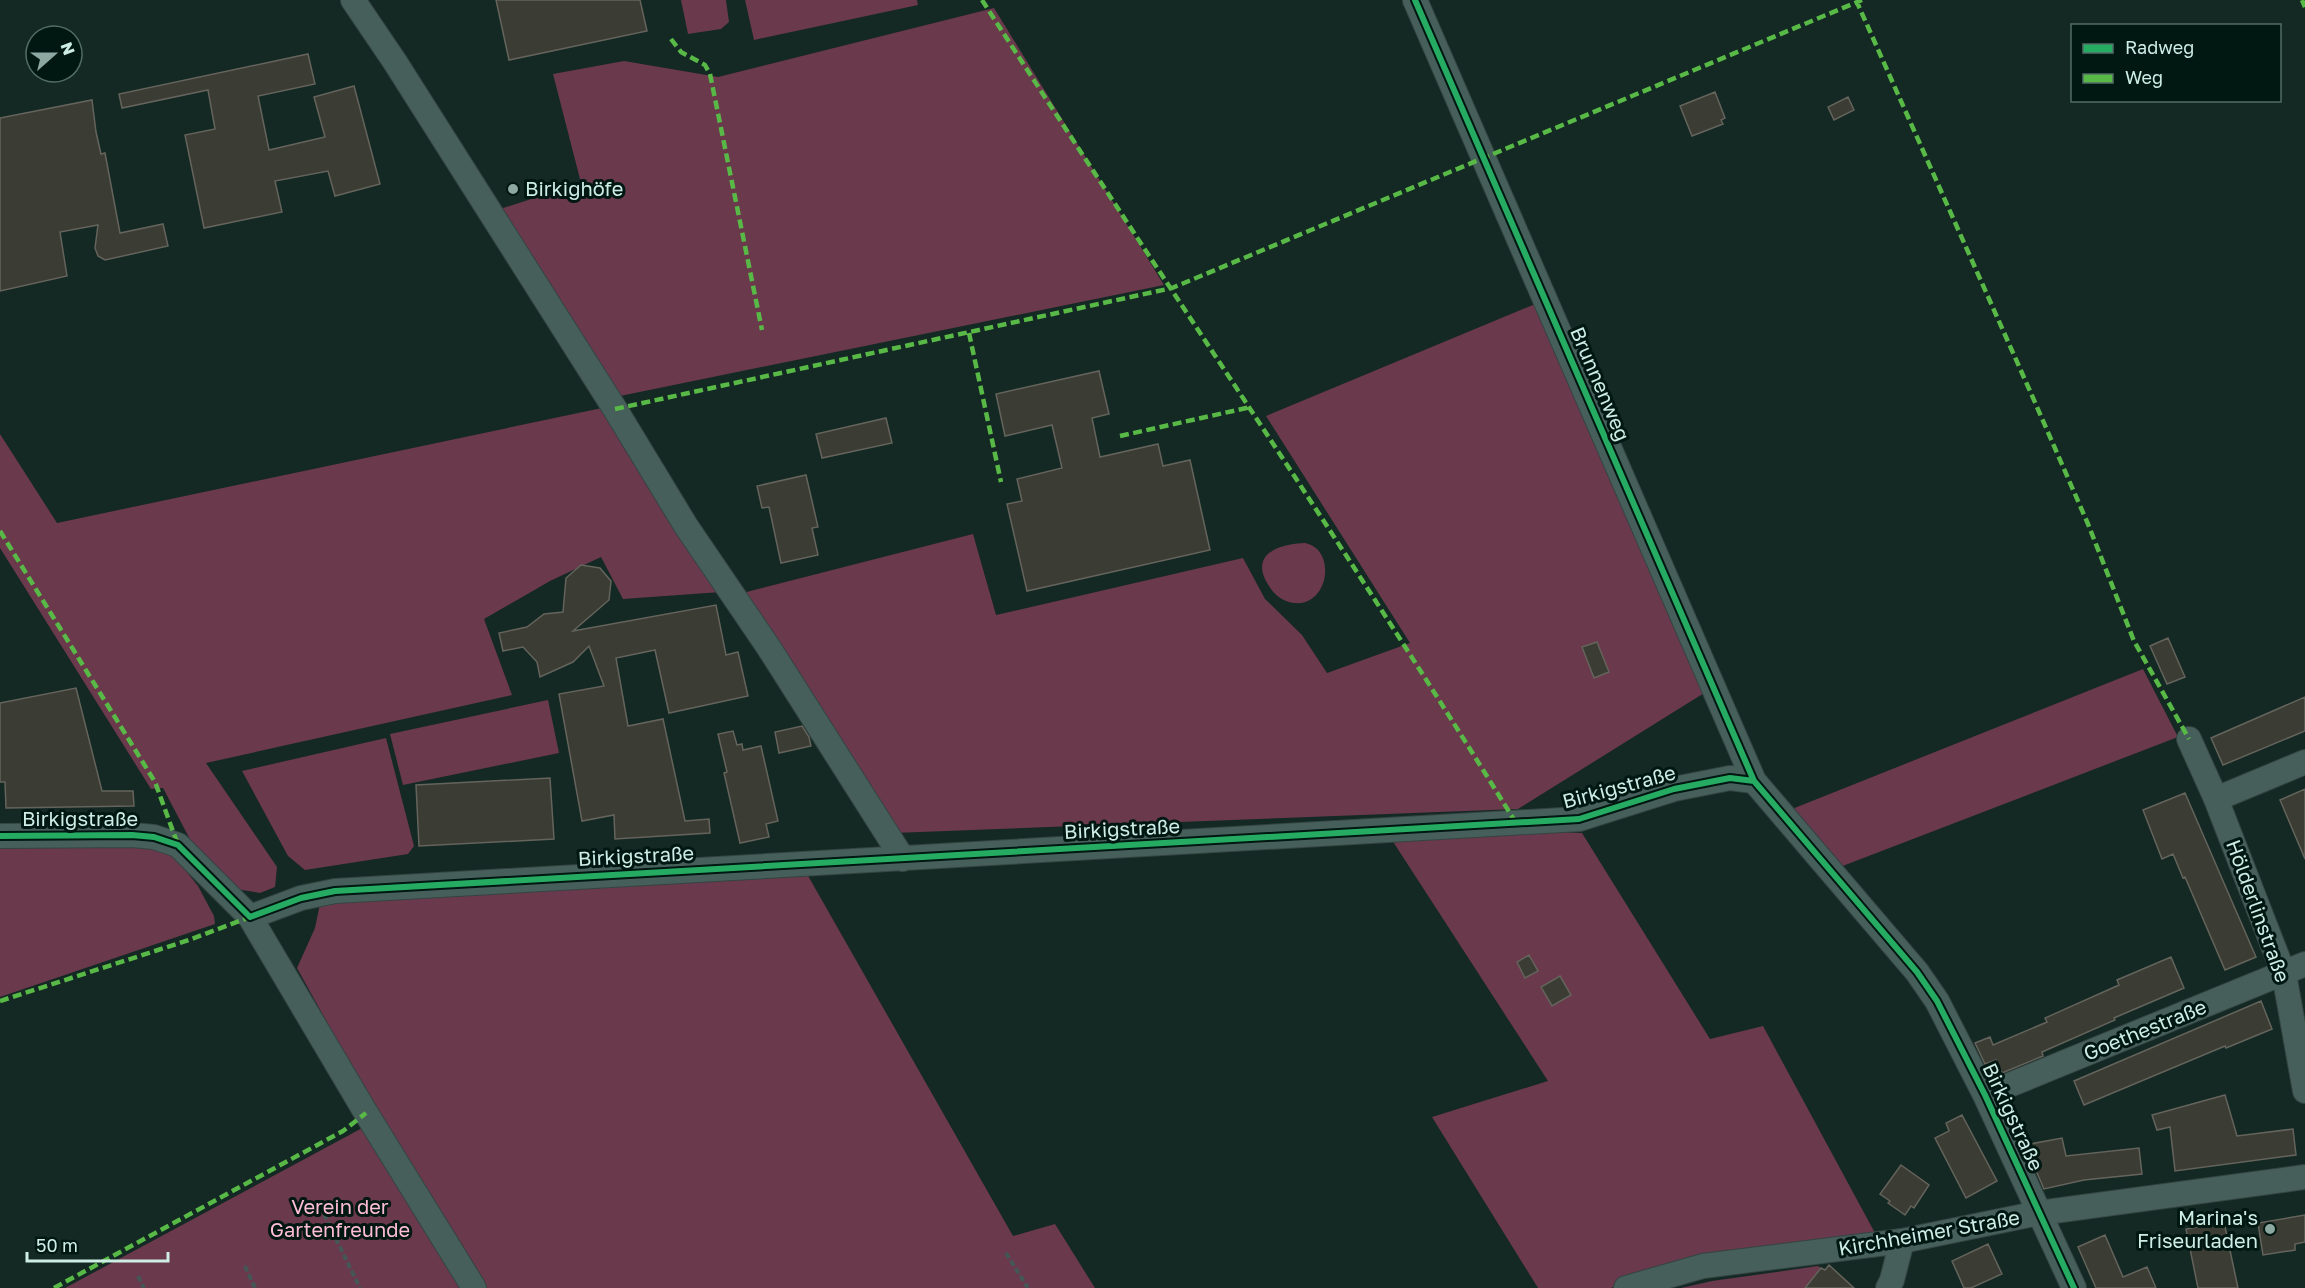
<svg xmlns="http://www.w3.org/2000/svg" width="2305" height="1288" viewBox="0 0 2305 1288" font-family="'Golos Text',sans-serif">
	<rect width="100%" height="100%" fill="#142824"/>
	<path fill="#6a394b" d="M 681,0 L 726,0 L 729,22 L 721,29 L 688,34 Z
		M 745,0 L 917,0 L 918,5 L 754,40 Z
		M 994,8 L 1164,285 L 620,396 L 500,209 L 581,183 L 553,74 L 624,61 L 718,77 Z
		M 1540,302 L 1709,690 L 1518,809 L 894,833 L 739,594 L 973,534 L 996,615 L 1243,558 L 1265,599 L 1302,635 L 1327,673 L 1410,643 L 1266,416 Z
		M 602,408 L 721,592 L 623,599 L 601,557 L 550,581 L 484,619 L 512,695 L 206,763 L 277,867 L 275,887 L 260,893 L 236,889 L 194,847 L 163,788 L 151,789 L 0,548 L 0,434 L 57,523 Z
		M 1305,543 C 1340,550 1327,616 1286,601 C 1279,598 1273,593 1269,586 C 1248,554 1279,544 1305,543 Z
		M 2143,669 L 2178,737 L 1840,867 L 1792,809 Z
		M 548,700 L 559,753 L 403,785 L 390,734 Z
		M 386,738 L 414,846 L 408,854 L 305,870 L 288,856 L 242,771 Z
		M 1532,831 L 1582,833 L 1710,1039 L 1763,1026 L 1875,1233 L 1632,1279 L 1611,1288 L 1538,1288 L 1432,1117 L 1548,1081 L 1390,837 Z
		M 0,844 L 144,844 L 175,857 L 198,886 L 214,916 L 215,924 L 0,997 Z
		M 807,874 L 1013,1236 L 1055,1224 L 1095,1288 L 482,1288 L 382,1122 L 297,968 L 315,928 L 321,899 Z
		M 366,1126 L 461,1288 L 65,1288 Z
		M 1818,1266 L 1821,1268 L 1812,1280 L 1823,1288 L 1681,1288 L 1712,1281 Z"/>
	<path fill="#3b3c34" stroke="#64645c" stroke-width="1.5" d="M 496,0 L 640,0 L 647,31 L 509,60 Z
		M 308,54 L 315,84 L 258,96 L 269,150 L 325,137 L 314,97 L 354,86 L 380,184 L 335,196 L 328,171 L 275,181 L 282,212 L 204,228 L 185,135 L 215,129 L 208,90 L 122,108 L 119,94 Z
		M 1715,92 L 1725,118 L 1721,120 L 1723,124 L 1692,136 L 1680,106 Z
		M 1848,97 L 1854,110 L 1834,120 L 1828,107 Z
		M 92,100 L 96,132 L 101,154 L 105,153 L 120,233 L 163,224 L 168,246 L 105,260 L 98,256 L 95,248 L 98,225 L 60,232 L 67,276 L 0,291 L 0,118 Z
		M 1099,371 L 1109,414 L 1092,418 L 1100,457 L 1158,444 L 1163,466 L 1190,460 L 1210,550 L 1027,591 L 1007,504 L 1022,501 L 1017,479 L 1062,468 L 1052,425 L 1005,436 L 996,394 Z
		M 886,418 L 892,443 L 822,458 L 816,434 Z
		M 806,475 L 818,527 L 812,528 L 818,555 L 781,563 L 769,507 L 762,508 L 757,486 Z
		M 581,565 L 600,568 L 611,581 L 609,600 L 573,631 L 716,605 L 726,655 L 738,652 L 748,696 L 669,713 L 655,650 L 616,658 L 628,726 L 663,719 L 685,821 L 709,819 L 710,833 L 615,839 L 614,815 L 582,821 L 559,694 L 604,686 L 589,646 L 573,662 L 540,677 L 537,662 L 523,647 L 503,651 L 499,633 L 527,627 L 544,614 L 563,612 L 566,578 Z
		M 2168,638 L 2185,677 L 2167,684 L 2150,646 Z
		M 1597,642 L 1609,672 L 1594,678 L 1582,647 Z
		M 76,688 L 102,791 L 133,791 L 134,806 L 6,808 L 5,782 L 0,782 L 0,703 Z
		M 2305,697 L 2305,731 L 2223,765 L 2211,738 Z
		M 802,726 L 809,737 L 811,746 L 779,753 L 775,732 Z
		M 733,731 L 737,745 L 742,744 L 743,750 L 761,746 L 778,821 L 766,824 L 769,837 L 740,843 L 724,773 L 727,772 L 718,734 Z
		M 550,778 L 554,839 L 419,846 L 416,785 Z
		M 2305,789 L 2305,859 L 2280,800 Z
		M 2185,793 L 2256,957 L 2225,970 L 2185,877 L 2183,878 L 2173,854 L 2162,859 L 2143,810 Z
		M 1529,955 L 1538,971 L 1525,978 L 1517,962 Z
		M 2171,957 L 2184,988 L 2114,1018 L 2115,1020 L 2042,1052 L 2043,1056 L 2002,1073 L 1996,1060 L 1985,1064 L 1975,1043 L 1990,1037 L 1993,1045 L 2047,1022 L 2045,1018 L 2119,985 L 2117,980 Z
		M 1560,976 L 1571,995 L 1552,1006 L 1541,987 Z
		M 2261,1001 L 2272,1029 L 2226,1048 L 2225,1046 L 2084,1105 L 2074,1081 Z
		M 2225,1095 L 2237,1136 L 2293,1129 L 2296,1155 L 2175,1171 L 2170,1127 L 2157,1130 L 2152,1115 Z
		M 1962,1115 L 1997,1181 L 1966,1198 L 1935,1138 L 1949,1131 L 1946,1123 Z
		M 2062,1138 L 2066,1156 L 2139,1148 L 2142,1174 L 2084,1180 L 2044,1189 L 2037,1173 L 2030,1144 Z
		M 1901,1165 L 1929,1185 L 1914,1208 L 1911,1206 L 1905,1215 L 1888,1203 L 1890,1201 L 1880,1194 Z
		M 2305,1215 L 2305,1242 L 2295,1244 L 2295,1250 L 2263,1255 L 2258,1223 Z
		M 2224,1222 L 2238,1288 L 2198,1288 L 2186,1229 Z
		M 2105,1235 L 2123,1277 L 2147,1267 L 2156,1288 L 2096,1288 L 2078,1247 Z
		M 1988,1244 L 2002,1274 L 1971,1288 L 1964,1288 L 1952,1261 Z
		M 1829,1265 L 1854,1288 L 1805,1288 L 1821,1268 L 1825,1270 Z"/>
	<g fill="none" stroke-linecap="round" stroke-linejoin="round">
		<g stroke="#344541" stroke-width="26">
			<path id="minor" d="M 353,0 L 395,62 L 615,409 L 686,526 L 769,648 L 903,859
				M 1415,0 L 1754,781 L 1917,972 L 1937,1001 L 1985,1095 L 2074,1288
				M 2189,739 L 2216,799 L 2284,974 L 2305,1091
				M 2216,799 L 2305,762
				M 0,836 L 132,835 L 154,837 L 178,845 L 250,917 L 301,898 L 335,891 L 1579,819 L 1674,789 L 1730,778 L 1754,781
				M 250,917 L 366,1113 L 474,1288
				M 1985,1095 L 2305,964
				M 1626,1288 L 1703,1266 L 1902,1241 L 2039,1213 L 2305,1177
				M 1888,1288 L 1892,1280 L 1902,1241"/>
		</g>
		<path stroke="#445754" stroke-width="4" stroke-dasharray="6 3" stroke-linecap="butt" d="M 320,1206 L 360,1288
			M 1006,1253 L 1028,1288
			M 245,1266 L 255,1288
			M 138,1276 L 144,1288"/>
		<use href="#minor" stroke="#475f5a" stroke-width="24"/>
		<path stroke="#58b947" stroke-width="4.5" stroke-dasharray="9 4.5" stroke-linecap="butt" d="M 982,0 C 1159,275 1344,544 1516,823
			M 1856,0 L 2030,391 L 2088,524 L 2134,641 L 2189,739
			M 2302,0 L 2305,7
			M 671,39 L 681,52 L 705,65 L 710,74 L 762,330
			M 969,333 L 1001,482
			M 615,409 L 1172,288 L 1862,0
			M 1120,436 L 1251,407
			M 0,531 L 155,782 L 178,845
			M 0,1001 L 189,940 L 250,917
			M 54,1288 L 343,1131 L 366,1113"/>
		<g stroke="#001712" stroke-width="10">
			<path id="cycleway" d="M 1415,0 L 1754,781 L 1917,972 L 1937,1001 L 1985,1095 L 2074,1288
				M 0,836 L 132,835 L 154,837 L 178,845 L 250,917 L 301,898 L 335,891 L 1579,819 L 1674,789 L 1730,778 L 1754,781"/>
		</g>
		<use href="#cycleway" stroke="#26ab63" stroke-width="6"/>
	</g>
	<g fill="#8ca8a1" stroke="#001712" stroke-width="2">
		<circle cx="513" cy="189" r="6"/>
		<circle cx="2270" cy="1229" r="6"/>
	</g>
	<g text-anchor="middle" stroke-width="6" stroke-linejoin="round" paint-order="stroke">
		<g font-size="20" fill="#cdede5" stroke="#001712" text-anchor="start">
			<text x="525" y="196">Birkighöfe</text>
			<text x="2258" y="1225" text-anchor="end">Marina's<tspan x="2258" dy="23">Friseurladen</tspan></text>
		</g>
		<g font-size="20" fill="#cdede5" stroke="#001712">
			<text transform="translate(1600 384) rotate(67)" y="7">Brunnenweg</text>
			<text transform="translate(1619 787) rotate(-15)" y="7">Birkigstraße</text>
			<text x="80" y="826">Birkigstraße</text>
			<text transform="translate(1122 829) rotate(-3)" y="7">Birkigstraße</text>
			<text transform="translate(636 856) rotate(-3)" y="7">Birkigstraße</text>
			<text transform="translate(2258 911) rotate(70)" y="7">Hölderlinstraße</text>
			<text transform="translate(2145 1030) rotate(-22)" y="7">Goethestraße</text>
			<text transform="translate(2013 1117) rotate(65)" y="7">Birkigstraße</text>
			<text transform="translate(1929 1233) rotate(-10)" y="7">Kirchheimer Straße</text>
		</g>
		<g font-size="20" fill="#ffbed3" stroke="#001712">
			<text x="340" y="1214">Verein der<tspan x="340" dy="23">Gartenfreunde</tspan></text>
		</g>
	</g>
	<rect x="2071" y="24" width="210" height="78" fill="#001712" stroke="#526d66" stroke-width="1.5"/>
	<rect x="2083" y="44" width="30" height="9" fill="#26ab63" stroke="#526d66" stroke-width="1.5"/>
	<text x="2125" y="54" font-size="18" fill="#cdede5">Radweg</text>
	<rect x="2083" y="74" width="30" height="9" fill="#58b947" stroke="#526d66" stroke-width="1.5"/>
	<text x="2125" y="84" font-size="18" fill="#cdede5">Weg</text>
	<g transform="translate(54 54) rotate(69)"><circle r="28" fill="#001712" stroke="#526d66" stroke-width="1.5"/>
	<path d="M0-4.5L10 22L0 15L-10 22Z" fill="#8ca8a1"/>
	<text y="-9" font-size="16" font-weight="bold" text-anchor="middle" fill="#cdede5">N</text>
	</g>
	<path d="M27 1252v9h141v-9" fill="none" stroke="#cdede5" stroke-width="3"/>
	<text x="36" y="1252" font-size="18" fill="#cdede5" stroke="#001712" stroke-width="4.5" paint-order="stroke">50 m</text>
</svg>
